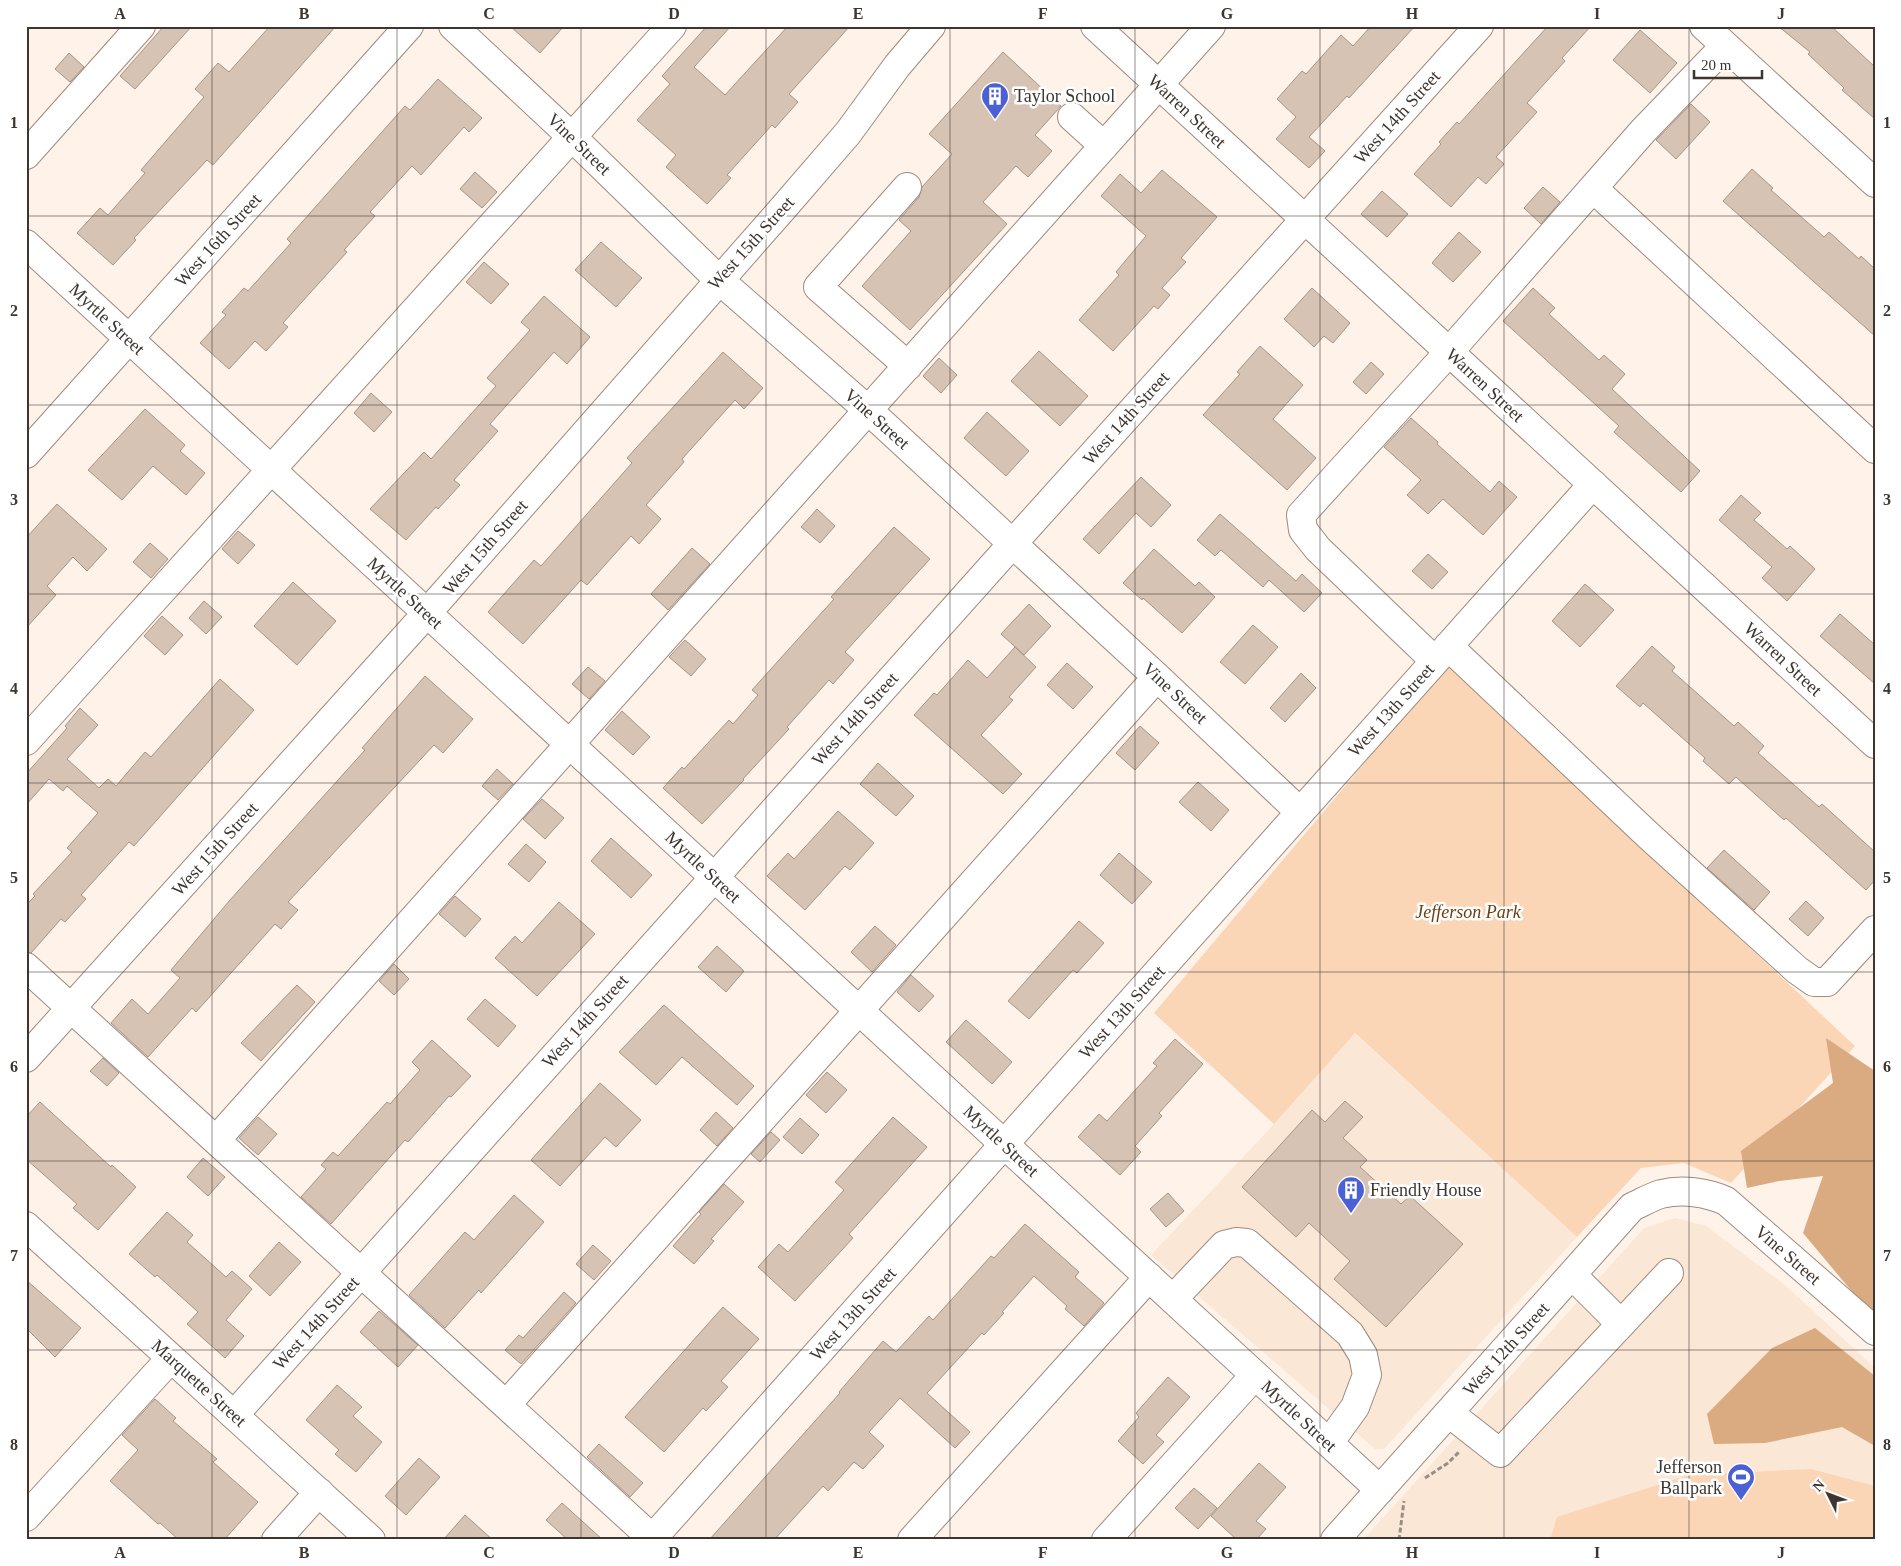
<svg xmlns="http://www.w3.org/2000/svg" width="1901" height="1566" viewBox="0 0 1901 1566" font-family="'Times New Roman',serif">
	<rect width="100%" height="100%" fill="#fef2e9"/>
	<path fill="#fbe7d6" d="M 1354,1033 L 1577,1237 L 1384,1449 L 1375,1449 L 1151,1255 L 1274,1124 Z
		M 1675,1218 L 1706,1226 L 1785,1285 L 1875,1368 L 1875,1540 L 1363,1540 L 1644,1228 Z"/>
	<path fill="#fad6b7" d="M 1447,665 L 1855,1046 L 1731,1183 L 1684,1163 L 1641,1168 L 1577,1237 L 1355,1033 L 1274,1124 L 1154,1013 Z
		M 1811,1469 L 1875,1486 L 1875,1540 L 1550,1540 L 1557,1517 L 1689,1475 Z"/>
	<path fill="#daaa81" d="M 1826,1038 L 1875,1071 L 1875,1319 L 1803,1233 L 1823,1176 L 1779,1181 L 1747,1188 L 1741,1151 L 1833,1083 Z
		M 1815,1328 L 1875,1376 L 1875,1446 L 1842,1427 L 1765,1443 L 1714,1444 L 1707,1414 L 1772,1348 Z"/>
	<path fill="#d6c3b4" stroke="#a69485" d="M 164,26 L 192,26 L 135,89 L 120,76 Z
		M 270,26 L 336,26 L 213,165 L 207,160 L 134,238 L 136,240 L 113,265 L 77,233 L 100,208 L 108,215 L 145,173 L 141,170 L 204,97 L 195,89 L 218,63 L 229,72 Z
		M 510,26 L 564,26 L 540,53 Z
		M 707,26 L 731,26 L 694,67 L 725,95 L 788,26 L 850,26 L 789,94 L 798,102 L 775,128 L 772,125 L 727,175 L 731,178 L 707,204 L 666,167 L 676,155 L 637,120 L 670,84 L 662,76 Z
		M 1371,26 L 1415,26 L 1349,98 L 1347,96 L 1309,137 L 1325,151 L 1309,168 L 1276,139 L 1296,117 L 1277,99 L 1302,71 L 1306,74 L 1341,35 L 1353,46 Z
		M 1548,26 L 1591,26 L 1562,58 L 1565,61 L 1527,103 L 1537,112 L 1496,157 L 1504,164 L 1486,184 L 1478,177 L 1451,207 L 1414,174 L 1441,144 L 1439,142 L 1457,122 L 1459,124 Z
		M 1778,26 L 1831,26 L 1875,67 L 1875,119 L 1842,90 L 1844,88 L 1808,54 L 1810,52 Z
		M 1640,30 L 1677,63 L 1650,93 L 1613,60 Z
		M 1003,52 L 1061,106 L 1035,135 L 1052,151 L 1028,177 L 1016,166 L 983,202 L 1007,224 L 910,330 L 862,286 L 911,231 L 899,220 L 919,197 L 922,187 L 952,154 L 929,134 Z
		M 69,53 L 84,67 L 70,82 L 55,69 Z
		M 438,79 L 482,118 L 469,132 L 464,127 L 421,175 L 412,166 L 370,212 L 375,216 L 344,250 L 347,252 L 283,323 L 288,327 L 266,351 L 255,341 L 229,369 L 200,343 L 226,315 L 222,312 L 244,288 L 248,291 L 291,243 L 287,239 L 405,106 L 410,110 Z
		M 1691,104 L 1710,122 L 1676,159 L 1656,140 Z
		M 1752,169 L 1773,188 L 1771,190 L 1824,237 L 1829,232 L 1859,259 L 1861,256 L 1875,269 L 1875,336 L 1723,201 Z
		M 1162,170 L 1217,217 L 1181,258 L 1186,262 L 1162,288 L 1170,295 L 1158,309 L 1154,306 L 1113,351 L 1079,320 L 1119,275 L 1116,272 L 1146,236 L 1101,196 L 1120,174 L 1141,193 Z
		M 475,172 L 497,192 L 482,208 L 460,189 Z
		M 1543,187 L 1560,202 L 1541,224 L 1524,208 Z
		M 1382,191 L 1408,214 L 1387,237 L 1361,214 Z
		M 1459,232 L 1481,252 L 1453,282 L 1432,263 Z
		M 601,242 L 642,278 L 616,307 L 575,270 Z
		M 484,262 L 509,284 L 491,304 L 466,282 Z
		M 1312,288 L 1350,323 L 1333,343 L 1324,336 L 1314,347 L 1284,319 Z
		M 1533,288 L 1555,308 L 1549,314 L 1599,360 L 1604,355 L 1625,374 L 1612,389 L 1700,471 L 1681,492 L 1614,432 L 1619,426 L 1503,321 Z
		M 544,296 L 590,337 L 567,364 L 554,352 L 490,424 L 498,431 L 454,480 L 460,485 L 438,509 L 436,507 L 406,540 L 370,509 L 424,452 L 431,459 L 496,386 L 487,378 L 530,330 L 521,322 Z
		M 1260,346 L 1303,385 L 1273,419 L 1316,458 L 1287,490 L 1203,415 L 1240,374 L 1237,372 Z
		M 1039,351 L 1088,396 L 1060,426 L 1011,381 Z
		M 723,352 L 763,388 L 744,409 L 735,400 L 682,459 L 684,462 L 646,505 L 661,519 L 639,544 L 631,536 L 587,585 L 581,580 L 523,644 L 488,612 L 534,560 L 541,566 L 632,463 L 627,458 Z
		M 939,358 L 957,375 L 941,393 L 923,376 Z
		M 1371,362 L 1384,374 L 1366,394 L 1353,382 Z
		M 371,393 L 392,412 L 374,432 L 354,413 Z
		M 145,409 L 185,445 L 180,451 L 205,473 L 186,495 L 153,466 L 122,500 L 88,470 Z
		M 987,412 L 1029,451 L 1006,476 L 964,438 Z
		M 1411,418 L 1438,442 L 1437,444 L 1490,492 L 1499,481 L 1517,497 L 1483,535 L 1443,499 L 1428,514 L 1407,495 L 1421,480 L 1384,447 Z
		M 1141,477 L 1171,505 L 1151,527 L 1136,513 L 1099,554 L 1083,539 Z
		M 1741,495 L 1761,513 L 1754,520 L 1787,549 L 1790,546 L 1815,569 L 1787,601 L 1762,578 L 1772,567 L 1719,520 Z
		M 57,504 L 107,549 L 87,571 L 73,557 L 47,586 L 56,595 L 26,628 L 26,538 Z
		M 817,509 L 835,526 L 820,543 L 801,527 Z
		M 1220,514 L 1296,581 L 1302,574 L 1322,593 L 1304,612 L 1269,580 L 1263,587 L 1221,550 L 1215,556 L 1197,540 Z
		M 894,527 L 930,559 L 845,652 L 854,660 L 833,684 L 829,680 L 787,727 L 789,729 L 743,779 L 744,780 L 702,824 L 663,788 L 682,767 L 684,769 L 729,720 L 733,724 L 758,695 L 752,690 L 834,599 L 831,597 Z
		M 238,531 L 255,545 L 238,564 L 222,549 Z
		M 150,543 L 168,559 L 151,578 L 133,562 Z
		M 692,548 L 710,564 L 668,610 L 651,594 Z
		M 1154,549 L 1195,586 L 1199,582 L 1215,597 L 1182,633 L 1143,598 L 1142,600 L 1123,583 Z
		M 1428,554 L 1448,572 L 1432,589 L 1412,571 Z
		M 293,582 L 336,621 L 297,665 L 254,626 Z
		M 1585,584 L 1614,610 L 1580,647 L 1552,621 Z
		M 204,601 L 222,617 L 206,634 L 189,618 Z
		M 1029,604 L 1051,626 L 1024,655 L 1001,634 Z
		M 1840,614 L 1875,645 L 1875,684 L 1820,636 Z
		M 162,616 L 183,635 L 165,655 L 144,636 Z
		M 1253,625 L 1278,647 L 1245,684 L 1220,662 Z
		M 685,640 L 706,659 L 691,676 L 669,657 Z
		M 1652,646 L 1675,667 L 1672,671 L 1734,726 L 1738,722 L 1764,746 L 1758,753 L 1819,807 L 1822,804 L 1875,852 L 1875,880 L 1866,890 L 1786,818 L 1784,820 L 1736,777 L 1729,784 L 1703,761 L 1705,758 L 1643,703 L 1640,707 L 1616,686 Z
		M 1015,647 L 1036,667 L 1009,697 L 1013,700 L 981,735 L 1022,774 L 1003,794 L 914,715 L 934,693 L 937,695 L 968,660 L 987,678 Z
		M 1067,663 L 1093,687 L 1073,709 L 1047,685 Z
		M 588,667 L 605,681 L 589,699 L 572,684 Z
		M 1301,673 L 1316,688 L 1285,722 L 1270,708 Z
		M 425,676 L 473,719 L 443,753 L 434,745 L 288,902 L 298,910 L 281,929 L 275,924 L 196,1012 L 192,1008 L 148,1057 L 111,1023 L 132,999 L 148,1014 L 180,978 L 171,970 L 230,900 L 365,750 L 362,748 Z
		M 220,679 L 254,710 L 134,846 L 129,842 L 81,895 L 86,899 L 65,922 L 61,919 L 31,953 L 26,952 L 26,905 L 35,896 L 33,894 L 72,852 L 67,848 L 98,813 L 67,786 L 63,791 L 49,779 L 26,805 L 26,774 L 67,728 L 65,726 L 80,708 L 98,725 L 67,759 L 99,788 L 108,779 L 116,786 L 145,752 L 151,757 Z
		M 622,711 L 650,737 L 633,755 L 605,730 Z
		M 1140,726 L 1159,743 L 1135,770 L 1116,753 Z
		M 878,763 L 914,796 L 896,816 L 860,784 Z
		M 497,769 L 513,784 L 498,800 L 482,786 Z
		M 1198,782 L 1229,810 L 1211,831 L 1179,802 Z
		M 542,799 L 564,818 L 545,839 L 523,819 Z
		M 838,811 L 874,843 L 850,870 L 845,866 L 805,910 L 767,876 L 788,853 L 794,859 Z
		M 611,838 L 652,875 L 631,898 L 591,861 Z
		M 526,844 L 546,862 L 529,882 L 508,864 Z
		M 1724,850 L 1770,892 L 1754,910 L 1707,868 Z
		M 1119,853 L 1152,882 L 1132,904 L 1100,875 Z
		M 455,896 L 481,919 L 465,937 L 439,914 Z
		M 1806,901 L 1824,918 L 1808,936 L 1789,919 Z
		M 559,902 L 595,934 L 537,996 L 495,958 L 515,936 L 522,943 Z
		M 1079,921 L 1104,943 L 1077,973 L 1073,970 L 1029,1019 L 1008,1001 Z
		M 875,926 L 896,945 L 872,972 L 851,952 Z
		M 717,946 L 744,971 L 726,992 L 698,967 Z
		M 394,964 L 409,979 L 394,995 L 379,981 Z
		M 911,975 L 934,996 L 919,1012 L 897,992 Z
		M 297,985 L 315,1002 L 261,1061 L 241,1043 Z
		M 485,999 L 516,1026 L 498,1047 L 467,1019 Z
		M 664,1005 L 754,1086 L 737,1105 L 682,1057 L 656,1085 L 619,1052 Z
		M 966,1020 L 1012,1062 L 992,1084 L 946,1042 Z
		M 1175,1039 L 1203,1064 L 1159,1113 L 1162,1116 L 1135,1146 L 1141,1152 L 1120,1175 L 1078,1137 L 1099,1114 L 1107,1121 L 1157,1066 L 1153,1063 Z
		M 432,1040 L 471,1076 L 451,1097 L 449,1096 L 408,1142 L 405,1140 L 331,1224 L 301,1197 L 326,1169 L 321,1165 L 333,1152 L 338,1156 L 387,1102 L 390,1104 L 420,1070 L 412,1062 Z
		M 103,1058 L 119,1073 L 107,1086 L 90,1071 Z
		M 827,1072 L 847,1090 L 826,1113 L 806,1095 Z
		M 600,1083 L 641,1120 L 616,1147 L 605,1137 L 560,1186 L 531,1160 Z
		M 1345,1101 L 1363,1117 L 1343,1138 L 1367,1160 L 1360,1167 L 1401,1204 L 1410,1196 L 1463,1244 L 1386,1327 L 1334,1279 L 1350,1261 L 1309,1223 L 1296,1237 L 1242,1187 L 1312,1110 L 1325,1122 Z
		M 40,1102 L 111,1167 L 112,1165 L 136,1187 L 98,1230 L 73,1208 L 77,1204 L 26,1159 L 26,1117 Z
		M 716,1112 L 733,1128 L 717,1146 L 700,1130 Z
		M 258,1117 L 277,1134 L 258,1155 L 239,1138 Z
		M 893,1117 L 927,1147 L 849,1234 L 853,1238 L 795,1301 L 758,1267 L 779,1244 L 788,1252 L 844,1190 L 835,1182 Z
		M 800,1118 L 819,1135 L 802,1154 L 783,1137 Z
		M 771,1132 L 780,1140 L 760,1162 L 751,1154 Z
		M 203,1158 L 225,1177 L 208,1196 L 187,1177 Z
		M 724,1184 L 744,1202 L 711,1239 L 714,1241 L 694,1264 L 673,1246 L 701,1214 L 699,1212 Z
		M 1168,1193 L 1184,1211 L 1166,1227 L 1150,1209 Z
		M 514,1195 L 544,1222 L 481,1293 L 479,1290 L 445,1328 L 409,1295 L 465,1232 L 474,1240 Z
		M 167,1212 L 193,1235 L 187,1242 L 226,1277 L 232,1271 L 252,1289 L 226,1320 L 244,1336 L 225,1358 L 187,1324 L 198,1312 L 157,1275 L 155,1277 L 129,1254 Z
		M 1025,1224 L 1079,1272 L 1075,1277 L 1104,1303 L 1084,1326 L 1065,1309 L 1067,1306 L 1034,1276 L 1002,1312 L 1004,1313 L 984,1335 L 982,1333 L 927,1393 L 970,1432 L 955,1448 L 900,1398 L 869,1432 L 884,1446 L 863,1469 L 854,1462 L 828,1491 L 823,1486 L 774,1540 L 709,1540 L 840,1393 L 839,1392 L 883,1341 L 896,1352 L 929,1316 L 933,1320 L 991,1256 L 994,1258 Z
		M 279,1242 L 301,1262 L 270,1296 L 249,1276 Z
		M 593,1245 L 611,1261 L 594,1280 L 576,1264 Z
		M 26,1280 L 81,1328 L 55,1357 L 26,1328 Z
		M 564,1292 L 576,1303 L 521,1364 L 505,1350 L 519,1335 L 523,1338 Z
		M 723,1307 L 759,1339 L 721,1381 L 728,1387 L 706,1411 L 703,1408 L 664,1452 L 625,1417 Z
		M 379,1311 L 418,1345 L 398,1367 L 360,1332 Z
		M 1168,1377 L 1190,1397 L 1156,1435 L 1164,1442 L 1143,1464 L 1118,1441 L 1139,1417 L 1136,1413 Z
		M 337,1385 L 362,1407 L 353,1416 L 382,1442 L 356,1472 L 335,1454 L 339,1450 L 306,1420 Z
		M 155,1399 L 176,1418 L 173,1421 L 217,1459 L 213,1462 L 258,1502 L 224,1540 L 179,1540 L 160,1523 L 158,1524 L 110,1481 L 138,1450 L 122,1435 Z
		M 599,1444 L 643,1483 L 630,1497 L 587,1457 Z
		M 419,1458 L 440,1477 L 406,1515 L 385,1496 Z
		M 1259,1463 L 1286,1487 L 1256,1521 L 1266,1529 L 1256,1540 L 1237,1540 L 1211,1516 Z
		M 1194,1488 L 1217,1508 L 1198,1529 L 1175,1508 Z
		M 562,1503 L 603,1540 L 568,1540 L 546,1520 Z
		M 465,1515 L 493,1540 L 443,1540 Z"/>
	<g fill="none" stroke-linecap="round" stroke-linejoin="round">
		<g stroke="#9d8b7c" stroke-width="30">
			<path id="minor" d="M 453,26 L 572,137 L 718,279 L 868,410 L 1157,677 L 1300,812
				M 1095,26 L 1875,744
				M 1704,26 L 1875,183
				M 1072,117 L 1104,146
				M 26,155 L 141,26
				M 907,187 L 818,287 L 908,366
				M 1594,189 L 1875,449
				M 26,244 L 1380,1490
				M 26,454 L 409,26
				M 1448,646 L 1649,836 L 1797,970 L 1814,982 L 1827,982 L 1875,930
				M 1435,661 L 1318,549 L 1303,530 L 1301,515 L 1449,352 L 1643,131 L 1725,46
				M 26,741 L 672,26
				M 26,967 L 654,1540
				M 26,1058 L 427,613 L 785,206 L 848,133 L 897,66 L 931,26
				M 216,1140 L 1211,26
				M 26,1226 L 371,1540
				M 1572,1275 L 1621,1324
				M 1173,1299 L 1224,1245 L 1236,1242 L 1247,1243 L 1350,1334 L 1363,1355 L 1367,1375 L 1355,1407 L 1329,1443
				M 506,1405 L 1157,677
				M 1449,1413 L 1500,1453 L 1669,1273
				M 234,1415 L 1013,543 L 1479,26
				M 26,1517 L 171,1358
				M 276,1540 L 319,1492
				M 651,1540 L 1593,484
				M 912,1540 L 1149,1277
				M 1106,1540 L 1255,1375
				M 1335,1540 L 1632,1207 C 1641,1203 1651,1197 1661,1194 C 1682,1189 1706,1192 1726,1201 L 1875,1331"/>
		</g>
		<path stroke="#988e87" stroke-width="3" stroke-dasharray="5 2.5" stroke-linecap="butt" d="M 1425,1478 L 1448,1463 L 1460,1451
			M 1399,1540 L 1404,1501"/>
		<use href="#minor" stroke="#fff" stroke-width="28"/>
	</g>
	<path fill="none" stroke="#3d352f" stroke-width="1" stroke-opacity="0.55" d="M 212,26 L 212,1540M 397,26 L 397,1540M 581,26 L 581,1540M 766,26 L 766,1540M 950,26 L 950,1540M 1135,26 L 1135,1540M 1320,26 L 1320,1540M 1504,26 L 1504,1540M 1689,26 L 1689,1540M 26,216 L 1875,216M 26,405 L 1875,405M 26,594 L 1875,594M 26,783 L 1875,783M 26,972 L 1875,972M 26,1161 L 1875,1161M 26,1350 L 1875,1350"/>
	<defs>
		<g id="building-pin" transform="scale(1.4375)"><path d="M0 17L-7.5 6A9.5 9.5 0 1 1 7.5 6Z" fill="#4c60d5" stroke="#fff"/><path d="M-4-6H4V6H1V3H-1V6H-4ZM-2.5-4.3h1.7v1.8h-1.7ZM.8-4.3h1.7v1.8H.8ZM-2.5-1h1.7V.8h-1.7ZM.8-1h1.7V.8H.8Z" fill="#fff"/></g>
		<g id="stadium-pin" transform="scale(1.4375)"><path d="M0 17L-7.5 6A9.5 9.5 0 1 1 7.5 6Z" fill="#4c60d5" stroke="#fff"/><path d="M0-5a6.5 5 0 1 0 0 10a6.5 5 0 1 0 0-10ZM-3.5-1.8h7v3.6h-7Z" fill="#fff"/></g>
	</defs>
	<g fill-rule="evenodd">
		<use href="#building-pin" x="995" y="96"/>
		<use href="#building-pin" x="1351" y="1190"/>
		<use href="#stadium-pin" x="1741" y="1477"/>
	</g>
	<g text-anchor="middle" stroke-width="5" stroke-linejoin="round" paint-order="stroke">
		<g font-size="18" fill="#3d352f" stroke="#fff" text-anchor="start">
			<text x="1014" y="102">Taylor School</text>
			<text x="1370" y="1196">Friendly House</text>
			<text x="1722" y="1473" text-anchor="end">Jefferson<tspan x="1722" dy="21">Ballpark</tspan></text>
		</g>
		<g font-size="18" fill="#3d352f" stroke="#fff">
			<text transform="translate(1187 111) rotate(43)" y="6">Warren Street</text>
			<text transform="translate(1397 117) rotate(-48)" y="6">West 14th Street</text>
			<text transform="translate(579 144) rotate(44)" y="6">Vine Street</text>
			<text transform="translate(218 240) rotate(-48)" y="6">West 16th Street</text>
			<text transform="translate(751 243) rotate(-48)" y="6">West 15th Street</text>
			<text transform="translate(107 319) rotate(43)" y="6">Myrtle Street</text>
			<text transform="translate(1485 385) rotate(43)" y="6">Warren Street</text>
			<text transform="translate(1126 418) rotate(-48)" y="6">West 14th Street</text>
			<text transform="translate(877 419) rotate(42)" y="6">Vine Street</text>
			<text transform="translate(485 547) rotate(-49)" y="6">West 15th Street</text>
			<text transform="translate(405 593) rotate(43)" y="6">Myrtle Street</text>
			<text transform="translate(1783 659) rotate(43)" y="6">Warren Street</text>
			<text transform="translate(1175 693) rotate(43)" y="6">Vine Street</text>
			<text transform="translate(1391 710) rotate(-48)" y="6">West 13th Street</text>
			<text transform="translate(855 719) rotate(-48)" y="6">West 14th Street</text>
			<text transform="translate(215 849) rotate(-48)" y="6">West 15th Street</text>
			<text transform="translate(703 867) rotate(43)" y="6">Myrtle Street</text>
			<text transform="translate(1122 1012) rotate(-48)" y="6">West 13th Street</text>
			<text transform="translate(585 1021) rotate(-48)" y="6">West 14th Street</text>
			<text transform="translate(1001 1141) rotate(43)" y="6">Myrtle Street</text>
			<text transform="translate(1788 1255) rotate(41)" y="6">Vine Street</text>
			<text transform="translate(853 1314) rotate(-48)" y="6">West 13th Street</text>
			<text transform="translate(316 1323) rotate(-48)" y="6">West 14th Street</text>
			<text transform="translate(1506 1349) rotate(-48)" y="6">West 12th Street</text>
			<text transform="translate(199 1383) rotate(42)" y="6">Marquette Street</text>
			<text transform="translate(1299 1416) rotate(43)" y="6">Myrtle Street</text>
		</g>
		<g font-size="18" font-style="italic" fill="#6e4010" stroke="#fff">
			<text x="1468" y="918">Jefferson Park</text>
		</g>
	</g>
	<rect width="1901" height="1566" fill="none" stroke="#ffffff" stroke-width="55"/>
	<g transform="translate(1828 1494) rotate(312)" stroke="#ffffff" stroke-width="4" paint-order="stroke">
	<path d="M0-4L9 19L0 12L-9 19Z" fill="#3d352f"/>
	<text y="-8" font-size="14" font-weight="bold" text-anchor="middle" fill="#3d352f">N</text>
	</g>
	<path d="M1694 70v8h68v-8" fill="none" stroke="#3d352f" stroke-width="2.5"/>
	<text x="1701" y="70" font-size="15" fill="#3d352f" stroke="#ffffff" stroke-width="4" paint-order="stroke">20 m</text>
	<rect x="28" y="28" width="1846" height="1510" fill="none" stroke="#3d352f" stroke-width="2"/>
	<g font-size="16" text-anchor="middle" font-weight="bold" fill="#3d352f">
		<text x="120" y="19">A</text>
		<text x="304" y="19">B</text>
		<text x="489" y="19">C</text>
		<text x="674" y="19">D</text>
		<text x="858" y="19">E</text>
		<text x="1043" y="19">F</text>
		<text x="1227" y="19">G</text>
		<text x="1412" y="19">H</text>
		<text x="1597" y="19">I</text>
		<text x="1781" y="19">J</text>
		<text x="14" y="128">1</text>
		<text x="1887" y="128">1</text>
		<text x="14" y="316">2</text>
		<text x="1887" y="316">2</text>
		<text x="14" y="505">3</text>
		<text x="1887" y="505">3</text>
		<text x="14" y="694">4</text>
		<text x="1887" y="694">4</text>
		<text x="14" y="883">5</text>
		<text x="1887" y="883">5</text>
		<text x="14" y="1072">6</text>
		<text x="1887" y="1072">6</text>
		<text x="14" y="1261">7</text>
		<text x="1887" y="1261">7</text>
		<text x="14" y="1450">8</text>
		<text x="1887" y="1450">8</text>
		<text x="120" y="1558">A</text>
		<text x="304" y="1558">B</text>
		<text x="489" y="1558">C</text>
		<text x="674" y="1558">D</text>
		<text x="858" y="1558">E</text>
		<text x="1043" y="1558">F</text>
		<text x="1227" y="1558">G</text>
		<text x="1412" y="1558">H</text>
		<text x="1597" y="1558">I</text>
		<text x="1781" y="1558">J</text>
	</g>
</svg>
